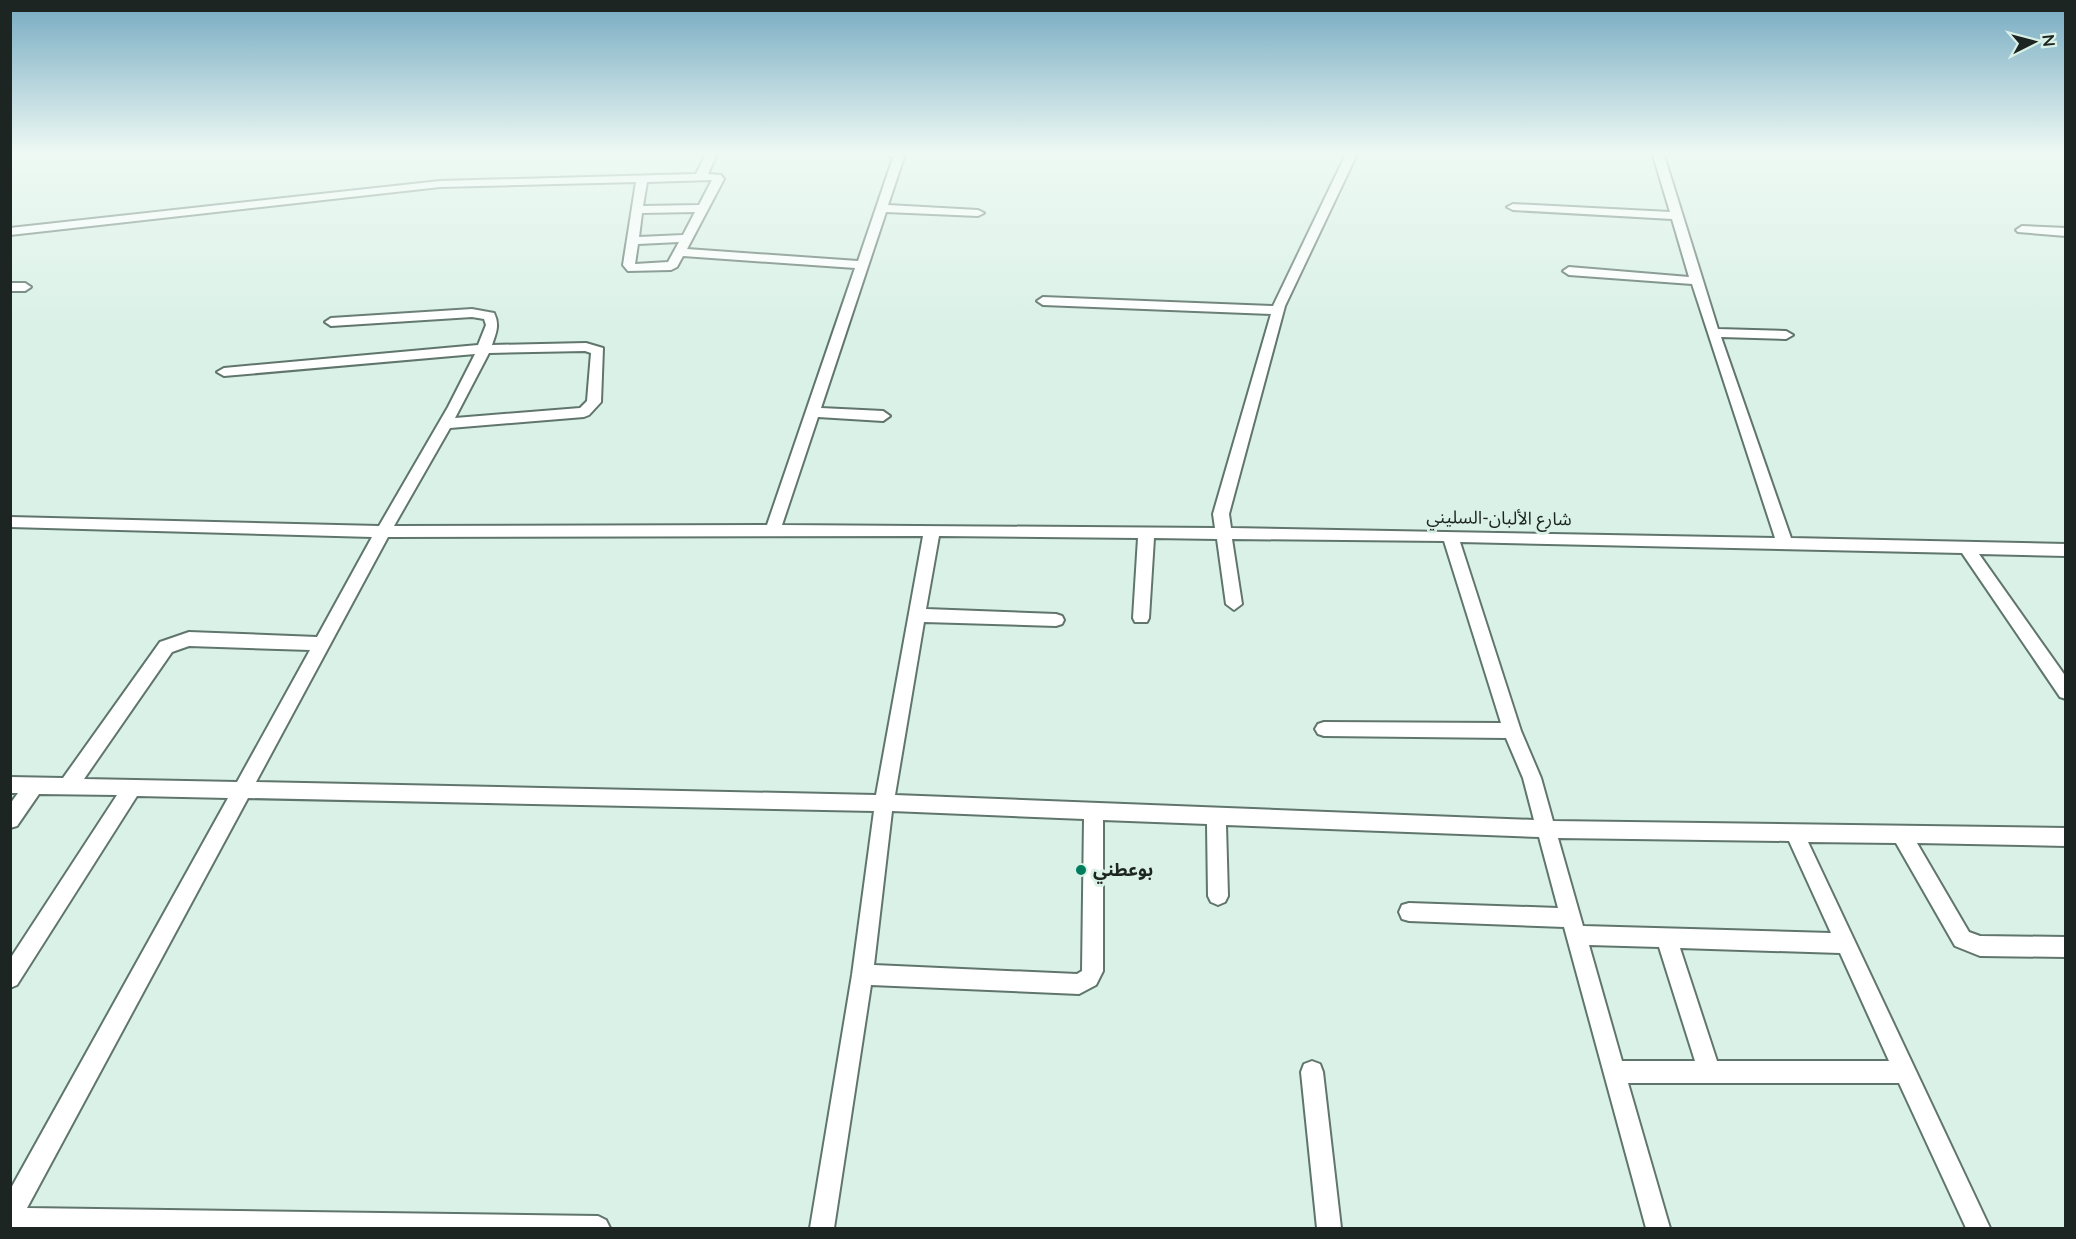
<svg xmlns="http://www.w3.org/2000/svg" width="2076" height="1239" viewBox="0 0 2076 1239" font-family="Lato,'Noto Sans Arabic',sans-serif">
	<rect width="100%" height="100%" fill="#daf1e7"/>
	<g fill="none" stroke-linecap="round" stroke-linejoin="round">
		<g stroke="#60756c" stroke-width="4">
			<path id="minor" d="M 707,152 L 718,152 L 708,174 L 721,175 L 724,179 L 687,249 L 858,261 L 893,158 L 884,152 L 898,152 L 904,157 L 888,205 L 978,210 L 984,213 L 978,216 L 886,212 L 821,408 L 883,411 L 890,416 L 883,421 L 818,417 L 782,525 L 1215,528 L 1213,514 L 1271,314 L 1043,305 L 1037,301 L 1043,297 L 1273,306 L 1347,152 L 1358,152 L 1285,306 L 1229,514 L 1231,528 L 1775,538 L 1692,284 L 1569,275 L 1563,271 L 1569,267 L 1689,277 L 1672,219 L 1513,210 L 1507,207 L 1513,204 L 1670,212 L 1652,152 L 1663,152 L 1718,329 L 1786,331 L 1793,335 L 1786,339 L 1721,337 L 1791,538 L 2066,544 L 2066,556 L 1979,554 L 2066,677 L 2066,699 L 2060,697 L 1962,553 L 1460,542 L 1521,731 L 1541,778 L 1553,821 L 2066,828 L 2066,846 L 1917,843 L 1969,932 L 1980,936 L 2066,937 L 2066,957 L 1980,956 L 1955,946 L 1896,843 L 1808,842 L 1990,1228 L 1966,1228 L 1899,1083 L 1628,1083 L 1670,1228 L 1646,1228 L 1564,927 L 1409,921 L 1402,919 L 1399,912 L 1402,905 L 1409,903 L 1558,908 L 1539,837 L 1226,825 L 1228,896 L 1225,902 L 1218,905 L 1211,902 L 1208,896 L 1207,824 L 1103,820 L 1103,971 L 1096,985 L 1079,994 L 871,985 L 834,1228 L 810,1228 L 852,975 L 874,811 L 248,798 L 27,1208 L 598,1216 L 606,1220 L 610,1228 L 10,1228 L 10,1190 L 228,798 L 137,796 L 17,985 L 10,988 L 10,959 L 117,795 L 39,794 L 17,826 L 10,828 L 10,804 L 18,793 L 10,793 L 10,777 L 63,778 L 160,642 L 189,632 L 317,637 L 372,537 L 10,527 L 10,517 L 379,526 L 448,407 L 475,354 L 224,376 L 217,372 L 224,368 L 478,345 L 486,325 L 484,319 L 472,317 L 331,326 L 325,322 L 331,318 L 472,309 L 494,313 C 500,325 496,333 492,345 L 586,343 L 603,348 L 601,402 L 589,415 L 584,417 L 450,428 L 394,526 L 767,525 L 855,268 L 683,256 L 677,267 L 671,270 L 628,271 L 623,265 L 636,182 L 440,187 L 10,235 L 10,228 L 440,181 L 696,174 ZM 712,180 L 699,205 L 643,206 L 647,182 ZM 695,212 L 683,235 L 639,237 L 642,213 ZM 679,242 L 668,262 L 635,264 L 638,244 ZM 585,351 L 591,353 L 587,401 L 580,408 L 455,418 L 489,353 ZM 923,536 L 876,795 L 256,782 L 388,537 ZM 939,536 L 1138,538 L 1133,618 L 1135,622 L 1147,622 L 1149,618 L 1154,538 L 1217,539 L 1226,604 L 1234,610 L 1242,604 L 1232,539 L 1444,541 L 1501,723 L 1324,722 L 1318,724 L 1315,729 L 1318,734 L 1324,736 L 1506,738 L 1523,778 L 1534,820 L 895,795 L 924,622 L 1056,626 L 1062,624 L 1064,620 L 1062,616 L 1056,614 L 926,609 ZM 189,646 L 310,650 L 237,782 L 84,779 L 172,652 ZM 892,811 L 1084,819 L 1082,971 L 1077,974 L 874,965 ZM 1558,838 L 1789,841 L 1831,933 L 1583,926 ZM 1589,945 L 1659,947 L 1695,1061 L 1622,1061 ZM 1680,948 L 1840,953 L 1889,1061 L 1717,1061 Z
				M 2022,226 L 2066,228 L 2066,236 L 2018,232 L 2016,230 Z
				M 10,283 L 25,283 L 31,287 L 25,291 L 10,291 Z
				M 1312,1061 L 1320,1064 L 1323,1072 L 1341,1228 L 1317,1228 L 1301,1072 L 1304,1064 Z"/>
		</g>
		<use href="#minor" fill="#fff" fill-rule="evenodd"/>
	</g>
	<linearGradient id="sky" x2="0" y2="1"><stop stop-color="#75aac1"/><stop offset="0.47" stop-color="#eef9f4"/><stop offset="1" stop-color="#eef9f4" stop-opacity="0"/></linearGradient>
	<rect width="2076" height="326" fill="url(#sky)"/>
	<circle fill="#007d5c" stroke="#daf1e7" stroke-width="2" cx="1081" cy="870" r="6"/>
	<g text-anchor="middle" stroke-width="6" stroke-linejoin="round" paint-order="stroke">
		<g font-size="18" fill="#1c2521" stroke="#daf1e7">
			<text transform="translate(1499 518) rotate(1)" y="6">شارع الألبان-السليني</text>
		</g>
		<g font-size="18" font-weight="bold" fill="#1c2521" stroke="#daf1e7" text-anchor="start">
			<text x="1093" y="876">بوعطني</text>
		</g>
	</g>
	<rect width="2076" height="1239" fill="none" stroke="#1c2521" stroke-width="24"/>
	<g transform="translate(2034 42) rotate(84)" stroke="#daf1e7" stroke-width="4.5" paint-order="stroke">
	<path d="M0-4.5L10 22L0 15L-10 22Z" fill="#1c2521"/>
	<text y="-9" font-size="16" font-weight="bold" text-anchor="middle" fill="#1c2521">N</text>
	</g>
</svg>
